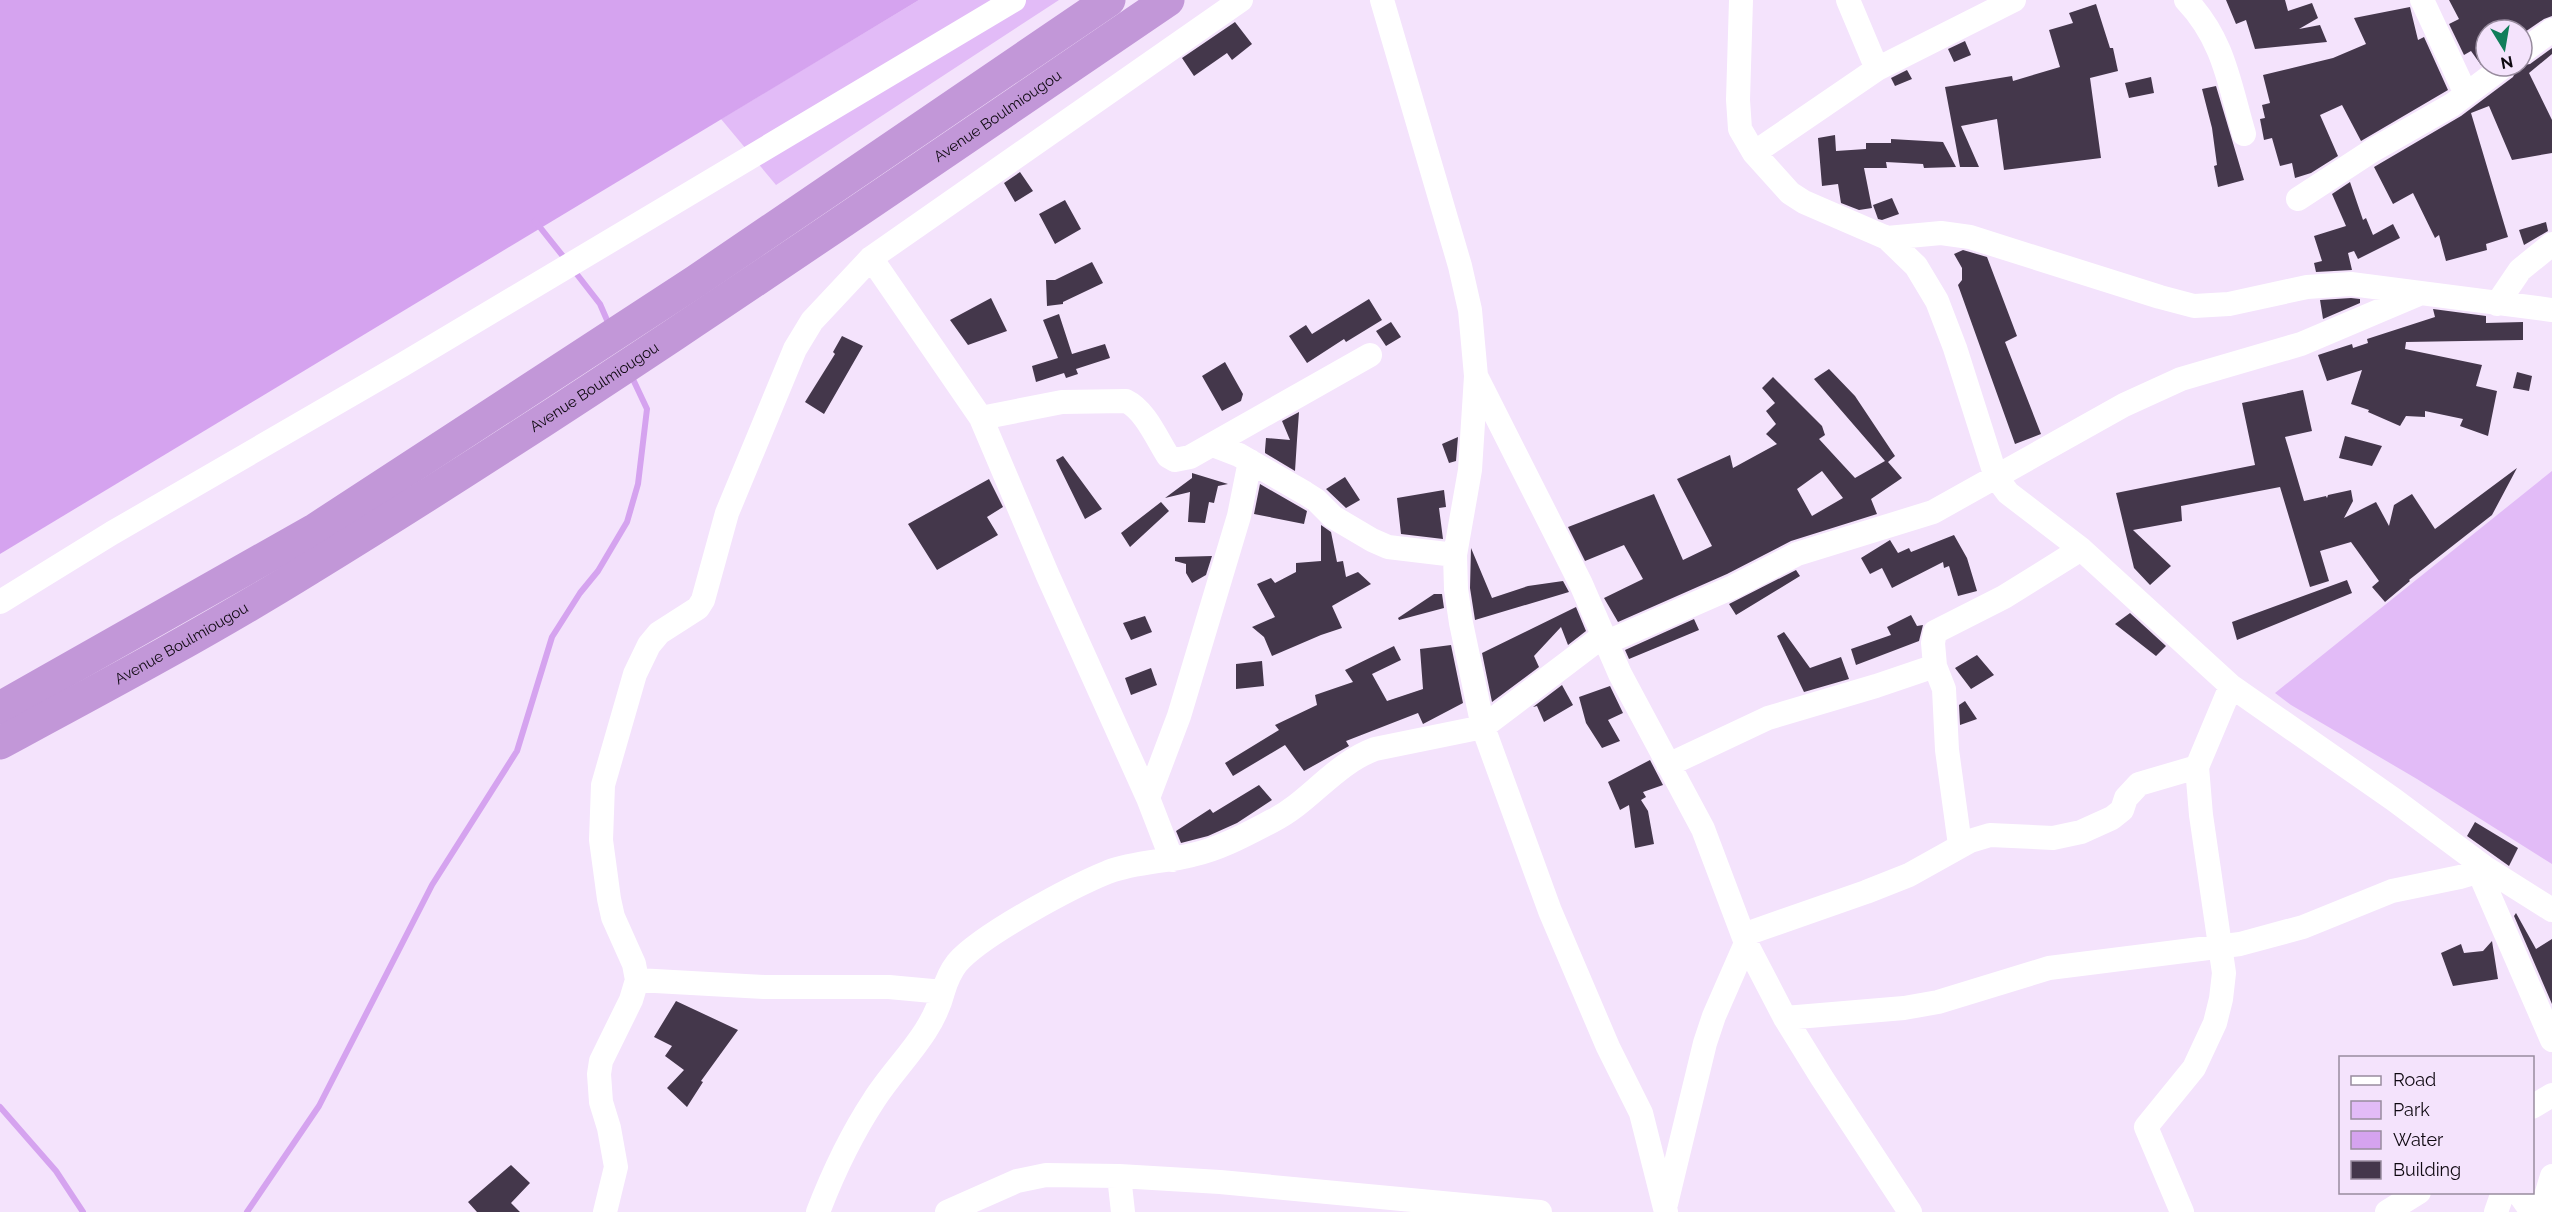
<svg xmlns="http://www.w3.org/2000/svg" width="2552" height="1212" viewBox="0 0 2552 1212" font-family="Raleway,sans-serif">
	<rect width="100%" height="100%" fill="#f4e3fc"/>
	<path fill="#e2bbf7" d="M 919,0 L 1059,0 L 776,185 L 721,119 Z
		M 2552,471 L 2552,864 L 2417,779 L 2291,705 L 2275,693 Z"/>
	<path fill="#d5a3ef" d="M 0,0 L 919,0 L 0,554 Z"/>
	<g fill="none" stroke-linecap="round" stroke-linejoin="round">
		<path stroke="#d5a3ef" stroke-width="6" d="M 535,221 L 566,260
			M 572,268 L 600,304 L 610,327
			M 0,1107 L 56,1171 L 83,1212
			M 247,1212 L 319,1106 L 432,885 L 517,751 L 552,637 L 580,593 L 598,571 L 627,522 L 638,484 L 647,409 L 631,375"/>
	</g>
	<path fill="#44374b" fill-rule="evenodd" d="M 2226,0 L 2285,0 L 2288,11 L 2312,3 L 2318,18 L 2299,29 L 2320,25 L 2327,42 L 2255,49 L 2246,20 L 2236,24 Z
		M 2449,0 L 2552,0 L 2552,16 L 2544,19 L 2522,34 L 2522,30 L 2486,30 L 2486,62 L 2481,65 L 2471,51 L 2464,55 L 2449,24 L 2459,19 Z
		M 2096,4 L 2110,48 L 2113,48 L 2118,71 L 2090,78 L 2101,158 L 2004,170 L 1997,119 L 1961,126 L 1979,167 L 1960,167 L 1945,87 L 2012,76 L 2013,81 L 2060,67 L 2049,30 L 2073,23 L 2069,13 Z
		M 2410,7 L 2418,40 L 2424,37 L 2448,90 L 2361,141 L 2342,105 L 2320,115 L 2338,156 L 2311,173 L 2295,178 L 2292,163 L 2280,166 L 2272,138 L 2264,140 L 2260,119 L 2265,118 L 2262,105 L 2270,103 L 2263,75 L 2333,58 L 2366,44 L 2354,18 Z
		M 1235,22 L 1252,44 L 1232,60 L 1227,53 L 1194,76 L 1182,58 Z
		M 1965,41 L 1971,55 L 1954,62 L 1948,49 Z
		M 2552,48 L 2552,54 L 2529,73 L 2552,120 L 2552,153 L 2512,160 L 2489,106 L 2471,113 L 2508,237 L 2486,244 L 2487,250 L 2446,261 L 2439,235 L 2435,238 L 2413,193 L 2393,204 L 2374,167 L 2461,116 L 2513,77 L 2518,66 L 2530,64 Z
		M 1907,70 L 1912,79 L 1895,86 L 1891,78 Z
		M 2151,77 L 2154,93 L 2129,98 L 2125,83 Z
		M 2216,86 L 2244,180 L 2218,187 L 2214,166 L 2217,165 L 2212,128 L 2202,89 Z
		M 1835,135 L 1836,151 L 1866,149 L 1866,143 L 1891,143 L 1891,139 L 1943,142 L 1956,167 L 1924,168 L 1923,164 L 1886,162 L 1887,168 L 1864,168 L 1872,208 L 1859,210 L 1841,203 L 1838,184 L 1822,186 L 1818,138 Z
		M 1020,172 L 1033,191 L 1015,202 L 1004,183 Z
		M 2350,182 L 2363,220 L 2366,218 L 2373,235 L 2393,224 L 2400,238 L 2358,259 L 2354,251 L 2348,253 L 2352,270 L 2316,272 L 2314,263 L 2322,261 L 2314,236 L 2346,226 L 2332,194 Z
		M 1892,198 L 1899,214 L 1882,220 L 1878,219 L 1873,205 Z
		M 1065,200 L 1081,229 L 1055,244 L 1039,214 Z
		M 2546,222 L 2548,231 L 2524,245 L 2519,230 Z
		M 1963,250 L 1987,257 L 2017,336 L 2005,342 L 2041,434 L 2015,444 L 1958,285 L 1962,280 L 1962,268 L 1954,254 Z
		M 1092,262 L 1103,283 L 1063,302 L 1063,304 L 1047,306 L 1046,280 L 1055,280 Z
		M 991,298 L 1007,331 L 968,345 L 950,320 Z
		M 2351,298 L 2360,299 L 2360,303 L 2323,319 L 2320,300 Z
		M 1369,299 L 1382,320 L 1346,342 L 1344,339 L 1307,363 L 1289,336 L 1306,325 L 1312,334 Z
		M 2433,309 L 2486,316 L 2486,323 L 2523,322 L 2523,340 L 2406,342 L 2405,349 L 2482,365 L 2476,386 L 2497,391 L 2488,436 L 2460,426 L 2463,419 L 2425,411 L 2425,417 L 2406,416 L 2400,426 L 2368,412 L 2369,410 L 2351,404 L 2362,370 L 2327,381 L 2318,355 L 2352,344 L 2353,348 L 2368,343 L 2367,339 L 2435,317 Z
		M 1059,314 L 1072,354 L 1105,344 L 1110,358 L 1076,369 L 1078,374 L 1066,378 L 1064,373 L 1036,382 L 1032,366 L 1058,358 L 1043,320 Z
		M 1391,322 L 1401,337 L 1386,346 L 1376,331 Z
		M 842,336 L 863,346 L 824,414 L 805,402 L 835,354 L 833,352 Z
		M 1225,362 L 1243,394 L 1241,401 L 1222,411 L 1202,376 Z
		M 1829,369 L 1855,396 L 1895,456 L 1888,462 L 1902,478 L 1871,499 L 1877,514 L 1791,541 L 1727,574 L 1618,622 L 1604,598 L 1643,579 L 1624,545 L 1585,561 L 1568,527 L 1654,494 L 1683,560 L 1712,546 L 1677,479 L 1730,455 L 1733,468 L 1777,444 L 1766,434 L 1776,424 L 1766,411 L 1775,403 L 1762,388 L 1773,377 L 1822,426 L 1825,435 L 1819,439 L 1855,478 L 1885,461 L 1814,379 ZM 1822,471 L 1843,498 L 1812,516 L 1797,489 Z
		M 2517,372 L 2532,376 L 2529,391 L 2513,388 Z
		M 2303,390 L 2312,431 L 2285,437 L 2304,501 L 2326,496 L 2327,498 L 2328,495 L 2351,490 L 2353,501 L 2344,518 L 2376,502 L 2389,526 L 2394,505 L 2412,494 L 2435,529 L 2517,468 L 2492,515 L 2409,580 L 2410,581 L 2385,602 L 2372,587 L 2379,581 L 2351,542 L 2320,551 L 2329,581 L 2310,587 L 2280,487 L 2181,506 L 2182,521 L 2133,530 L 2171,566 L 2150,585 L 2134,568 L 2116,493 L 2255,465 L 2242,403 Z
		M 1299,412 L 1297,440 L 1295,471 L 1265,453 L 1265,450 L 1266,438 L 1290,440 L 1282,421 Z
		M 2345,436 L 2382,446 L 2372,466 L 2339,458 Z
		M 1458,437 L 1456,461 L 1449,463 L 1442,444 Z
		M 1063,456 L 1102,509 L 1085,519 L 1056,460 Z
		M 1192,473 L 1228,484 L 1218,486 L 1214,503 L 1209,502 L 1205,523 L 1188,522 L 1190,492 L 1165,498 L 1192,478 Z
		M 1345,477 L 1360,500 L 1346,508 L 1326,489 Z
		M 989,479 L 1003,507 L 987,517 L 998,535 L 937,570 L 908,524 Z
		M 1260,484 L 1307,511 L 1304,524 L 1254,514 Z
		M 1444,490 L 1446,507 L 1439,508 L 1443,539 L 1401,534 L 1397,498 Z
		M 1161,502 L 1169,511 L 1130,547 L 1121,533 Z
		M 1321,525 L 1331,532 L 1337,562 L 1343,561 L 1346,577 L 1358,572 L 1371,584 L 1332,606 L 1342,628 L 1321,635 L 1272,656 L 1264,637 L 1252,627 L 1275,617 L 1257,584 L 1271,578 L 1275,583 L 1296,572 L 1296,563 L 1321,561 Z
		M 1954,535 L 1967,558 L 1977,591 L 1958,596 L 1949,566 L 1944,568 L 1943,562 L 1892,588 L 1882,568 L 1870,574 L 1861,558 L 1890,540 L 1898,553 L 1909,548 L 1911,552 Z
		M 1471,548 L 1492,598 L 1528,586 L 1563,581 L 1569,592 L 1475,620 L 1470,588 Z
		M 1212,556 L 1206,575 L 1192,583 L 1186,573 L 1186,564 L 1175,561 L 1175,557 Z
		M 1796,570 L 1800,576 L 1736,615 L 1729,604 Z
		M 2347,580 L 2352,593 L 2237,640 L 2232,622 Z
		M 1434,594 L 1442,594 L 1444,608 L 1399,620 L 1398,618 Z
		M 1576,607 L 1586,631 L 1568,645 L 1561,627 L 1534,656 L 1539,667 L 1492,702 L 1482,653 Z
		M 2130,613 L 2166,646 L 2156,656 L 2115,624 Z
		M 1911,615 L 1917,626 L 1923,625 L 1919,641 L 1856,665 L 1851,649 L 1891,635 L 1887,627 Z
		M 1145,616 L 1152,632 L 1131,640 L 1123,623 Z
		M 1694,619 L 1699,630 L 1629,659 L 1625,650 Z
		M 1784,632 L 1810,668 L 1841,657 L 1849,679 L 1804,692 L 1777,636 Z
		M 1451,645 L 1463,703 L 1423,724 L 1418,713 L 1346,741 L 1349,746 L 1304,771 L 1285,745 L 1233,776 L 1225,763 L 1279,730 L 1275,725 L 1317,705 L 1315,695 L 1353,682 L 1345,670 L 1394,646 L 1401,660 L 1372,674 L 1387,701 L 1423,689 L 1420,649 Z
		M 1977,655 L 1994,675 L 1971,689 L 1955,668 Z
		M 1262,661 L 1264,686 L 1236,689 L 1236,664 Z
		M 1151,668 L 1157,685 L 1131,695 L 1125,678 Z
		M 1562,685 L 1573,705 L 1544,722 L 1537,706 L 1533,707 Z
		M 1610,686 L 1623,713 L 1608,720 L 1620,741 L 1602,748 L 1586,723 L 1579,697 Z
		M 1965,701 L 1977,719 L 1960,725 L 1959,705 Z
		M 1650,760 L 1663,785 L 1643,792 L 1646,797 L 1641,800 L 1648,811 L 1654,844 L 1635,848 L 1629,805 L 1620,810 L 1608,782 Z
		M 1259,785 L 1272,800 L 1237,823 L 1208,836 L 1181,843 L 1176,831 L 1210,809 L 1213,813 Z
		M 2475,822 L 2518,848 L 2509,866 L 2467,836 Z
		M 2516,913 L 2536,949 L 2552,939 L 2552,1004 L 2514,916 Z
		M 2492,941 L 2498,979 L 2453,986 L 2441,953 L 2461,944 L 2464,953 L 2483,951 Z
		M 676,1001 L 738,1030 L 701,1081 L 703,1082 L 687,1107 L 667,1088 L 684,1070 L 665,1056 L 672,1046 L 654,1037 Z
		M 511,1165 L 530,1183 L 511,1203 L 520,1212 L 477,1212 L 468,1202 Z"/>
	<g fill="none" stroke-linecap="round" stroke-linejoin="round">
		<path stroke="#fff" stroke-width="24" d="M 1382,0 L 1460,266 L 1470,310 L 1476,376 L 1470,470 L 1455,555 L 1456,589 L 1461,623 L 1483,727 L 1550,911 L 1608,1047 L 1641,1113 L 1666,1212
			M 1741,0 L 1738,100 L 1740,129 L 1754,153 L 1790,193 L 1804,202 L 1887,238 L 1916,266 L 1937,301 L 1955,348 L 1996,477 L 2008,493 L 2081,549 L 2231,686 L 2393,799 L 2487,869 L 2552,910
			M 1848,0 L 1877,69
			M 2186,0 C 2224,40 2229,83 2244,134
			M 2422,0 L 2466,94
			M 2522,52 L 2552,30
			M 1754,153 L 1877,69 L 2014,0
			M 2298,199 L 2373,150 L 2452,105 L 2504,66
			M 1887,238 L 1941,233 L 1970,237 L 2160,297 L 2194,306 L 2229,304 L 2307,287 L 2351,284 L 2552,310
			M 871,258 L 981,418 L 1048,576 L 1148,798 L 1172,860
			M 2497,304 L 2520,270 L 2552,244
			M 1477,378 L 1581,584 L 1620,674 L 1703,829 L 1746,943 L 1785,1018 L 1822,1078 L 1910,1212
			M 981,418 L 1062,402 L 1126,401 C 1145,410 1157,439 1168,456 L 1175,460 L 1190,457 L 1370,355
			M 1213,445 L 1239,455 L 1305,493 L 1316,500 L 1333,517 L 1372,540 L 1388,547 L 1455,555
			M 0,602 L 112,533 L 402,365 L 1014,0
			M 1605,643 L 1733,587 L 1797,554 L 1933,512 L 2124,405 L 2181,379 L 2301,344 L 2419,294
			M 1668,765 L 1768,718 L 1876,686 L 1935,666
			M 1148,798 L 1179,716 L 1239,516 L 1250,461
			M 1960,845 L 1947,750 L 1944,689 L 1935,666 L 1933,643 L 1935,632 L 2004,597 L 2081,549
			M 2479,872 L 2552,1040
			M 1743,935 L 1866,892 L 1909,875 L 1970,841 L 1990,835 L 2053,838 L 2081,832 L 2112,818 L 2122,810 L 2126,798 L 2139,784 L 2197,767
			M 637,980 L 764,987 L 889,987 L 943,992 C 946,982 950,972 957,963 C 981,935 1071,887 1108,872 C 1135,862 1164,862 1192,855 C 1220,849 1247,834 1272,821 C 1310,802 1334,764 1375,749 L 1483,727 L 1603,636
			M 1785,1018 L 1904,1008 L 1938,1002 L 2049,968 L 2240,944 L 2303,927 L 2392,891 L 2460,877 L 2487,869
			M 2532,1107 L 2552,1095
			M 1119,1176 L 1123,1212
			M 2518,1192 L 2532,1212
			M 1666,1204 L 1705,1043 L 1714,1016 L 1746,943
			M 605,1212 L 616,1167 L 609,1128 L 601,1102 L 599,1074 L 601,1061 L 631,1000 L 637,980 L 634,964 L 613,917 L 609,899 L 601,840 L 603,785 L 635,674 L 649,645 L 659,633 L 698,608 L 703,600 L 727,513 L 795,349 L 812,321 L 871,258 L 1241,0
			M 818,1212 C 833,1173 851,1135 874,1100 C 897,1064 932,1035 943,992
			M 947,1212 L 1017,1181 L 1046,1175 L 1119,1176 L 1220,1182 L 1540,1212
			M 2182,1212 L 2146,1127 L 2194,1068 L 2215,1023 L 2221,999 L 2224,973 L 2201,815 L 2197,767 L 2231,686
			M 2387,1212 L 2419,1192
			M 2496,1212 L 2503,1192
			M 2541,1212 L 2552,1176"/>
		<g stroke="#c297d8" stroke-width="33">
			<path d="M 0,708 L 316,529 L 696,281 L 1109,0"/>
			<path id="s1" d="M 0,743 C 104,687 209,631 309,569 C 602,389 884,193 1168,0"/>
		</g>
	</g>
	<g text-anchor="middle" stroke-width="6" stroke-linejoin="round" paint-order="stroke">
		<g font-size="15" fill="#0f0911" stroke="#f4e3fc">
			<text dy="5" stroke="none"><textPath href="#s1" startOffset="1179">Avenue Boulmiougou</textPath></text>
			<text dy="5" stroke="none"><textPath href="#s1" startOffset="693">Avenue Boulmiougou</textPath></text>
			<text dy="5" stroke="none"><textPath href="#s1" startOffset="207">Avenue Boulmiougou</textPath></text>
		</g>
	</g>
	<rect x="2339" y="1056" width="195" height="138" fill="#f4e3fc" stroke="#988c9e" stroke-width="1.5"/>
	<rect x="2351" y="1076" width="30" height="9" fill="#ffffff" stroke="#988c9e" stroke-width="1.5"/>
	<text x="2393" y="1086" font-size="18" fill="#0f0911">Road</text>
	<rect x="2351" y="1101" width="30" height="18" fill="#e2bbf7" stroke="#988c9e" stroke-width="1.5"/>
	<text x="2393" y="1116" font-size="18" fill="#0f0911">Park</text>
	<rect x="2351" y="1131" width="30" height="18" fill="#d5a3ef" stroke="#988c9e" stroke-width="1.5"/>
	<text x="2393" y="1146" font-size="18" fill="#0f0911">Water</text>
	<rect x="2351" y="1161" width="30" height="18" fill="#44374b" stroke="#988c9e" stroke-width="1.5"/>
	<text x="2393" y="1176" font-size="18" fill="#0f0911">Building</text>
	<g transform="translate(2504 48) rotate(169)"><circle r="28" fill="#f4e3fc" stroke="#988c9e" stroke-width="1.5"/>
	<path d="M0-4.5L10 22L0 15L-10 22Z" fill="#117e5a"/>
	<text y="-9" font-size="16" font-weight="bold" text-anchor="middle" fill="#0f0911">N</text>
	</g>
</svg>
